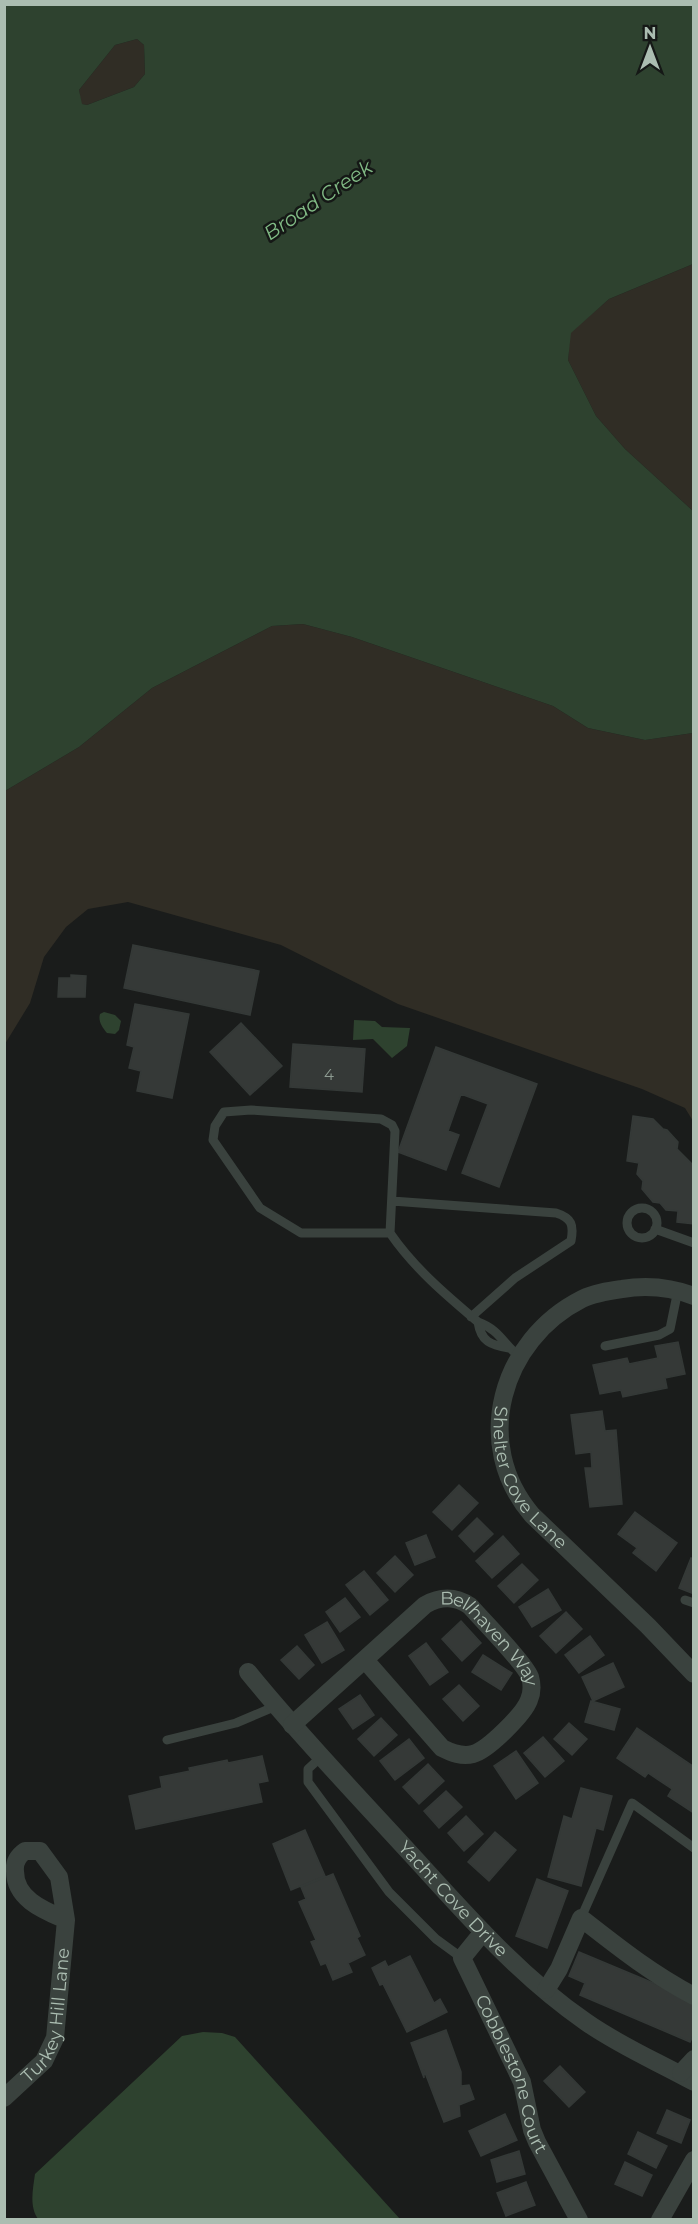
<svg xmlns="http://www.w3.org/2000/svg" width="698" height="2224" viewBox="0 0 698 2224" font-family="Montserrat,sans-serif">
	<rect width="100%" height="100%" fill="#1a1c1b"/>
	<path fill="#302d25" d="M 137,39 L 144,45 L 145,74 L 134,87 L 87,105 L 81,104 L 79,90 L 115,45 Z
		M 693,264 L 693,511 L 625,449 L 596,416 L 568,360 L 570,333 L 609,299 Z
		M 303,624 L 352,637 L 553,706 L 588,728 L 645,740 L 693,733 L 693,1121 L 685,1108 L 642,1089 L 398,1004 L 281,945 L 128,902 L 88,909 L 66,927 L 44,957 L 30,1003 L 5,1044 L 5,791 L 79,747 L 152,688 L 272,626 Z"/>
	<path fill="#2e422f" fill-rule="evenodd" d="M 4,5 L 693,5 L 693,264 L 609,299 L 571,333 L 568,360 L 596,416 L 625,449 L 693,511 L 693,733 L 645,740 L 588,728 L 553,706 L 352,637 L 303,624 L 272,626 L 152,688 L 79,747 L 5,791 ZM 137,39 L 144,45 L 145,74 L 134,87 L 87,105 L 82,104 L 79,90 L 115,45 Z
		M 104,1012 L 115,1015 L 121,1021 L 119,1030 L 115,1034 L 107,1033 C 102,1027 98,1021 100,1014 Z
		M 354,1020 L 375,1021 L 382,1027 L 410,1028 L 407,1046 L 392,1058 L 373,1039 L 353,1040 Z
		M 203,2032 L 222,2033 L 235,2037 L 400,2219 L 38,2219 C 29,2206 33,2189 35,2174 L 182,2036 Z"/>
	<path fill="#353937" stroke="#343937" stroke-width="1.5" d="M 133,945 L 259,971 L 250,1015 L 124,988 Z
		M 71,975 L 86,976 L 85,997 L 58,997 L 59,978 L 71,978 Z
		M 135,1004 L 189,1014 L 172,1098 L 137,1091 L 141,1071 L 129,1068 L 134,1047 L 127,1045 Z
		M 241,1023 L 282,1066 L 250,1095 L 210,1052 Z
		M 293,1044 L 365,1049 L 362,1092 L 290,1087 Z
		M 436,1047 L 537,1084 L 499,1187 L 462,1173 L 488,1104 L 461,1094 L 448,1131 L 459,1135 L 446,1170 L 398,1152 Z
		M 633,1116 L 653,1119 L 663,1129 L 667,1130 L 678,1142 L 677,1149 L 694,1166 L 694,1224 L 677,1222 L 678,1211 L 666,1210 L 660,1203 L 653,1202 L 642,1189 L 643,1181 L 637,1174 L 639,1163 L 627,1161 Z
		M 678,1342 L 685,1374 L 665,1378 L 667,1388 L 623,1397 L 621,1390 L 600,1394 L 593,1365 L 627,1358 L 629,1364 L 658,1358 L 655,1346 Z
		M 602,1411 L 605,1431 L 616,1430 L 622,1504 L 590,1507 L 585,1468 L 592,1468 L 591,1452 L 576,1454 L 571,1415 Z
		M 459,1485 L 478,1503 L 452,1530 L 433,1512 Z
		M 635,1512 L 677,1543 L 656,1571 L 633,1553 L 637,1548 L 618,1534 Z
		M 477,1518 L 493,1534 L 474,1552 L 459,1536 Z
		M 426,1535 L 435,1557 L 415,1565 L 406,1543 Z
		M 503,1536 L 519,1554 L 492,1578 L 476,1561 Z
		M 395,1556 L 413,1575 L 395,1592 L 377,1573 Z
		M 691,1558 L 694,1559 L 694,1594 L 679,1588 Z
		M 522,1564 L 538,1580 L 514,1603 L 498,1586 Z
		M 364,1571 L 388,1600 L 370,1615 L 346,1585 Z
		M 548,1589 L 561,1610 L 532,1627 L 519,1607 Z
		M 345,1598 L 360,1617 L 340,1632 L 326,1612 Z
		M 566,1612 L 582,1629 L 556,1653 L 540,1636 Z
		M 461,1621 L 481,1643 L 462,1661 L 442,1639 Z
		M 327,1622 L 344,1650 L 322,1663 L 305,1635 Z
		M 590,1636 L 604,1655 L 579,1673 L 565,1655 Z
		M 426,1643 L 448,1672 L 430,1685 L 409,1656 Z
		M 297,1646 L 314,1665 L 299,1679 L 281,1660 Z
		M 483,1655 L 512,1673 L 501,1690 L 472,1672 Z
		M 613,1663 L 624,1687 L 593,1701 L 582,1677 Z
		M 459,1685 L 479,1706 L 463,1721 L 443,1699 Z
		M 360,1695 L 374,1715 L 353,1729 L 339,1709 Z
		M 591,1701 L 620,1709 L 614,1730 L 585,1722 Z
		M 381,1718 L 397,1735 L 374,1756 L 358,1739 Z
		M 569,1723 L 587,1739 L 572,1755 L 554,1739 Z
		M 637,1728 L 694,1767 L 694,1813 L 668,1796 L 672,1789 L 648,1773 L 645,1777 L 617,1758 Z
		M 543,1737 L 564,1761 L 545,1777 L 524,1753 Z
		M 409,1739 L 424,1758 L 395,1780 L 380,1761 Z
		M 516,1751 L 538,1783 L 516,1799 L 494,1766 Z
		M 262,1756 L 268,1781 L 258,1783 L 262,1802 L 136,1829 L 129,1796 L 162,1788 L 160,1777 L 190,1771 L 189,1768 L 227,1760 L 228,1763 Z
		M 428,1764 L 444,1781 L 419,1804 L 403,1787 Z
		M 581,1788 L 612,1796 L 603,1830 L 596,1828 L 581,1886 L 548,1877 L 564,1816 L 572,1819 Z
		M 446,1791 L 462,1807 L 439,1828 L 424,1811 Z
		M 466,1816 L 483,1834 L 464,1851 L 448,1833 Z
		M 305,1830 L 325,1876 L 291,1890 L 273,1844 Z
		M 495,1832 L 516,1850 L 489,1881 L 468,1862 Z
		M 333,1874 L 360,1936 L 357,1938 L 365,1955 L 348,1963 L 352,1972 L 333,1980 L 326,1963 L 321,1965 L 311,1942 L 316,1940 L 299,1902 L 306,1899 L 301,1887 Z
		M 537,1879 L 568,1891 L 547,1948 L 516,1936 Z
		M 579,1952 L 694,2000 L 694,2033 L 690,2042 L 580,1995 L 585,1983 L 569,1976 Z
		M 410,1956 L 434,2003 L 440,1999 L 447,2012 L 407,2032 L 383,1984 L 380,1985 L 372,1968 L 385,1961 L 388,1967 Z
		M 446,2030 L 461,2072 L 461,2086 L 469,2085 L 474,2099 L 459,2105 L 460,2116 L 444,2122 L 424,2070 L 424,2078 L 411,2043 Z
		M 560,2066 L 585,2092 L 569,2107 L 544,2081 Z
		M 667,2110 L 690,2120 L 681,2143 L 657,2133 Z
		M 505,2114 L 517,2140 L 481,2156 L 469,2131 Z
		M 638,2132 L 667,2146 L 656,2168 L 628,2154 Z
		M 519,2151 L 525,2174 L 497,2182 L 491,2160 Z
		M 625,2162 L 652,2175 L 642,2196 L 615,2184 Z
		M 526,2182 L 535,2205 L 506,2216 L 497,2193 Z"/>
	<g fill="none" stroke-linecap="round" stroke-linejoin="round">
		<path stroke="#3a423e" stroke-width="9" d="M 392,1201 L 556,1213 C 572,1218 574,1225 571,1241 L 515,1278 L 471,1317
			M627 1223a15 15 0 1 1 30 0a15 15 0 1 1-30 0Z
			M 655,1229 L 694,1243
			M 390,1233 L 301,1233 L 260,1208 L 213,1140 L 215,1126 L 224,1112 L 251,1110 L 381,1119 L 392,1125 L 395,1131 L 390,1233 C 414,1268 446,1295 478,1322
			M 605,1346 L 659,1335 L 670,1329 L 678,1290
			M 509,1348 C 491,1345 481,1342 478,1322 C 500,1330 503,1344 520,1357
			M 685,1600 L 694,1603
			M 167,1740 L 236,1723 L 276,1706
			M 321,1757 L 308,1769 L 308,1782 L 389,1892 L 436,1939 L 462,1958
			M 581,1918 L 632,1803 L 694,1848"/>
		<g stroke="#3a423e" stroke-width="18">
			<path id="s1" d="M 694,1296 C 670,1287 646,1285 622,1289 C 608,1291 594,1293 582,1299 C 501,1340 471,1444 532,1515 L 648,1626 L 694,1674"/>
			<path id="s2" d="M 248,1672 C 299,1735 355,1793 409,1852 C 465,1913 518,1975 586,2022 C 620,2046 658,2062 694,2082"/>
			<path id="s3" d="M 292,1725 L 425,1605 C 441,1596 455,1596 470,1606 C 483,1621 524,1662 530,1677 C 532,1684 532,1693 529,1700 C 524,1714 488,1750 473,1754 C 462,1757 452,1753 442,1748 L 365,1660"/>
			<path id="s4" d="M 483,1932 L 462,1958 L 522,2082 L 532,2130 L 537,2142 L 579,2220"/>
			<path d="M 546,1990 L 559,1969 L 581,1918 C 618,1947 652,1974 694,1996"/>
			<path d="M 681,2073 L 694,2059"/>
			<path id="s5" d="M 4,2098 L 44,2061 L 55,2038 L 66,1920 L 59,1877 L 40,1851 L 25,1851 C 18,1856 14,1862 15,1871 C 15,1899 43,1910 66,1920"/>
			<path d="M 660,2220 L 694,2160"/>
		</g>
	</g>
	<g text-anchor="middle" stroke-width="5" stroke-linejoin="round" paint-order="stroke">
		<g font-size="15" fill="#8e9c92">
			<text x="329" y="1080">4</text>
		</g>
		<g font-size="18" fill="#abbdb1" stroke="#151816">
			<text dy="6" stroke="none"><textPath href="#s1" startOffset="334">Shelter Cove Lane</textPath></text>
			<text dy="6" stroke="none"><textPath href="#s3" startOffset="262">Bellhaven Way</textPath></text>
			<text dy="6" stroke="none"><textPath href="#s2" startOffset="306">Yacht Cove Drive</textPath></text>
			<text dy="6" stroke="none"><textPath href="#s5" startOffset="99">Turkey Hill Lane</textPath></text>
			<text dy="6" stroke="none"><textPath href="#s4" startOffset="160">Cobblestone Court</textPath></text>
		</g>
		<g font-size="20" font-style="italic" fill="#81ba85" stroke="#151816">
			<text transform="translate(318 200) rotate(-34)" y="7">Broad Creek</text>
		</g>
	</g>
	<rect width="698" height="2224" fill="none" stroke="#abbdb1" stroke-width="12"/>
	<g transform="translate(650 48)" stroke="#151816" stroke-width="4.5" paint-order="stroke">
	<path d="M0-4.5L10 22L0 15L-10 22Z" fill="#abbdb1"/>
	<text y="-9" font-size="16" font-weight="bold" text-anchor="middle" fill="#abbdb1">N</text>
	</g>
</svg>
